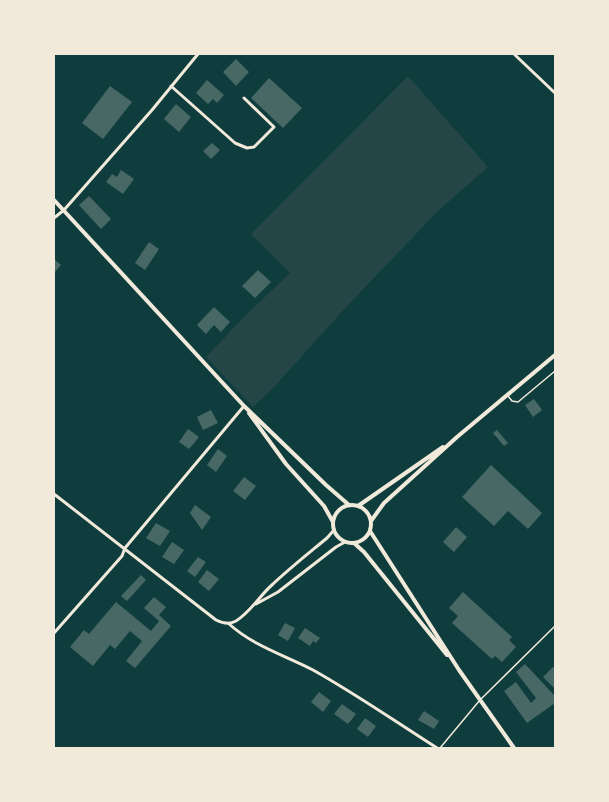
<svg xmlns="http://www.w3.org/2000/svg" width="609" height="802" viewBox="0 0 609 802" font-family="'Playfair Display',serif">
	<rect width="100%" height="100%" fill="#0f3d3e"/>
	<path fill="#244646" d="M 408,76 L 488,167 L 438,211 L 348,305 L 274,387 L 253,407 L 206,357 L 247,314 L 290,273 L 251,234 Z"/>
	<path fill="#486865" d="M 236,59 L 249,72 L 236,86 L 223,72 Z
		M 269,78 L 302,108 L 283,128 L 251,98 Z
		M 207,80 L 224,95 L 217,103 L 213,99 L 208,104 L 196,93 Z
		M 110,86 L 132,102 L 103,139 L 82,123 Z
		M 176,104 L 191,117 L 179,132 L 164,119 Z
		M 212,143 L 220,150 L 211,159 L 203,151 Z
		M 121,170 L 134,179 L 123,194 L 106,182 L 112,174 L 117,177 Z
		M 89,196 L 111,219 L 101,229 L 79,205 Z
		M 149,242 L 159,249 L 145,270 L 135,263 Z
		M 54,259 L 61,265 L 54,273 Z
		M 258,270 L 271,282 L 255,298 L 242,286 Z
		M 214,307 L 230,322 L 221,332 L 214,325 L 206,334 L 197,325 Z
		M 534,399 L 542,410 L 533,417 L 525,405 Z
		M 211,410 L 218,423 L 203,430 L 197,417 Z
		M 188,429 L 199,437 L 189,449 L 179,442 Z
		M 497,430 L 508,443 L 504,446 L 493,433 Z
		M 218,449 L 227,456 L 216,472 L 207,465 Z
		M 491,465 L 542,513 L 528,529 L 508,511 L 494,526 L 462,497 Z
		M 244,477 L 256,486 L 245,500 L 233,491 Z
		M 195,505 L 211,517 L 202,530 L 190,513 Z
		M 156,523 L 170,531 L 160,546 L 146,538 Z
		M 456,527 L 467,537 L 454,552 L 443,542 Z
		M 172,542 L 184,550 L 174,564 L 162,557 Z
		M 198,557 L 206,562 L 195,577 L 187,571 Z
		M 207,570 L 219,579 L 209,591 L 198,582 Z
		M 141,575 L 146,580 L 127,601 L 121,596 Z
		M 463,592 L 512,637 L 509,640 L 516,647 L 502,662 L 495,656 L 492,659 L 452,623 L 458,616 L 449,608 Z
		M 154,597 L 166,607 L 159,615 L 171,626 L 135,668 L 126,661 L 142,641 L 130,631 L 115,649 L 110,645 L 93,666 L 70,647 L 84,630 L 89,634 L 116,602 L 151,631 L 159,621 L 144,608 Z
		M 285,623 L 295,628 L 288,641 L 278,635 Z
		M 305,628 L 320,638 L 316,643 L 313,641 L 310,646 L 298,638 Z
		M 525,664 L 555,696 L 555,703 L 527,723 L 504,691 L 516,682 L 531,703 L 536,698 L 516,672 Z
		M 553,667 L 555,668 L 555,689 L 543,677 Z
		M 319,692 L 331,701 L 323,712 L 311,702 Z
		M 342,704 L 356,714 L 348,724 L 334,714 Z
		M 424,711 L 439,721 L 434,729 L 418,720 Z
		M 365,718 L 376,726 L 368,737 L 357,729 Z"/>
	<g fill="none" stroke-linecap="round" stroke-linejoin="round">
		<path stroke="#f1e9da" stroke-width="1.5" d="M 508,396 L 512,401 L 518,402 L 555,371
			M 440,748 L 480,700 L 555,626"/>
		<path stroke="#f1e9da" stroke-width="3" d="M 514,54 L 555,93
			M 171,86 L 235,143 L 247,148 L 254,147 L 274,127 L 244,98
			M 54,218 L 64,210 L 152,110 L 198,54
			M 54,494 L 216,620 C 222,623 229,625 236,621 C 251,612 260,595 273,584 C 290,568 309,553 327,538 L 334,530
			M 256,604 L 278,592 L 336,547 L 345,542
			M 228,623 C 253,646 284,655 313,670 C 356,694 396,722 437,748
			M 54,633 L 122,556 L 125,548 L 244,406"/>
		<path stroke="#f1e9da" stroke-width="4" d="M 54,200 L 244,406 L 326,485 L 349,505
			M 249,413 L 286,464 L 324,506 L 333,522
			M333 524a19 19 0 1 1 38 0a19 19 0 1 1-38 0Z
			M 358,506 L 443,447
			M 371,521 L 384,503 L 457,437 L 555,355
			M 370,531 L 459,670 L 514,748
			M 354,543 L 364,552 L 447,655"/>
	</g>
	<rect width="609" height="802" fill="none" stroke="#f1e9da" stroke-width="110"/>
</svg>
